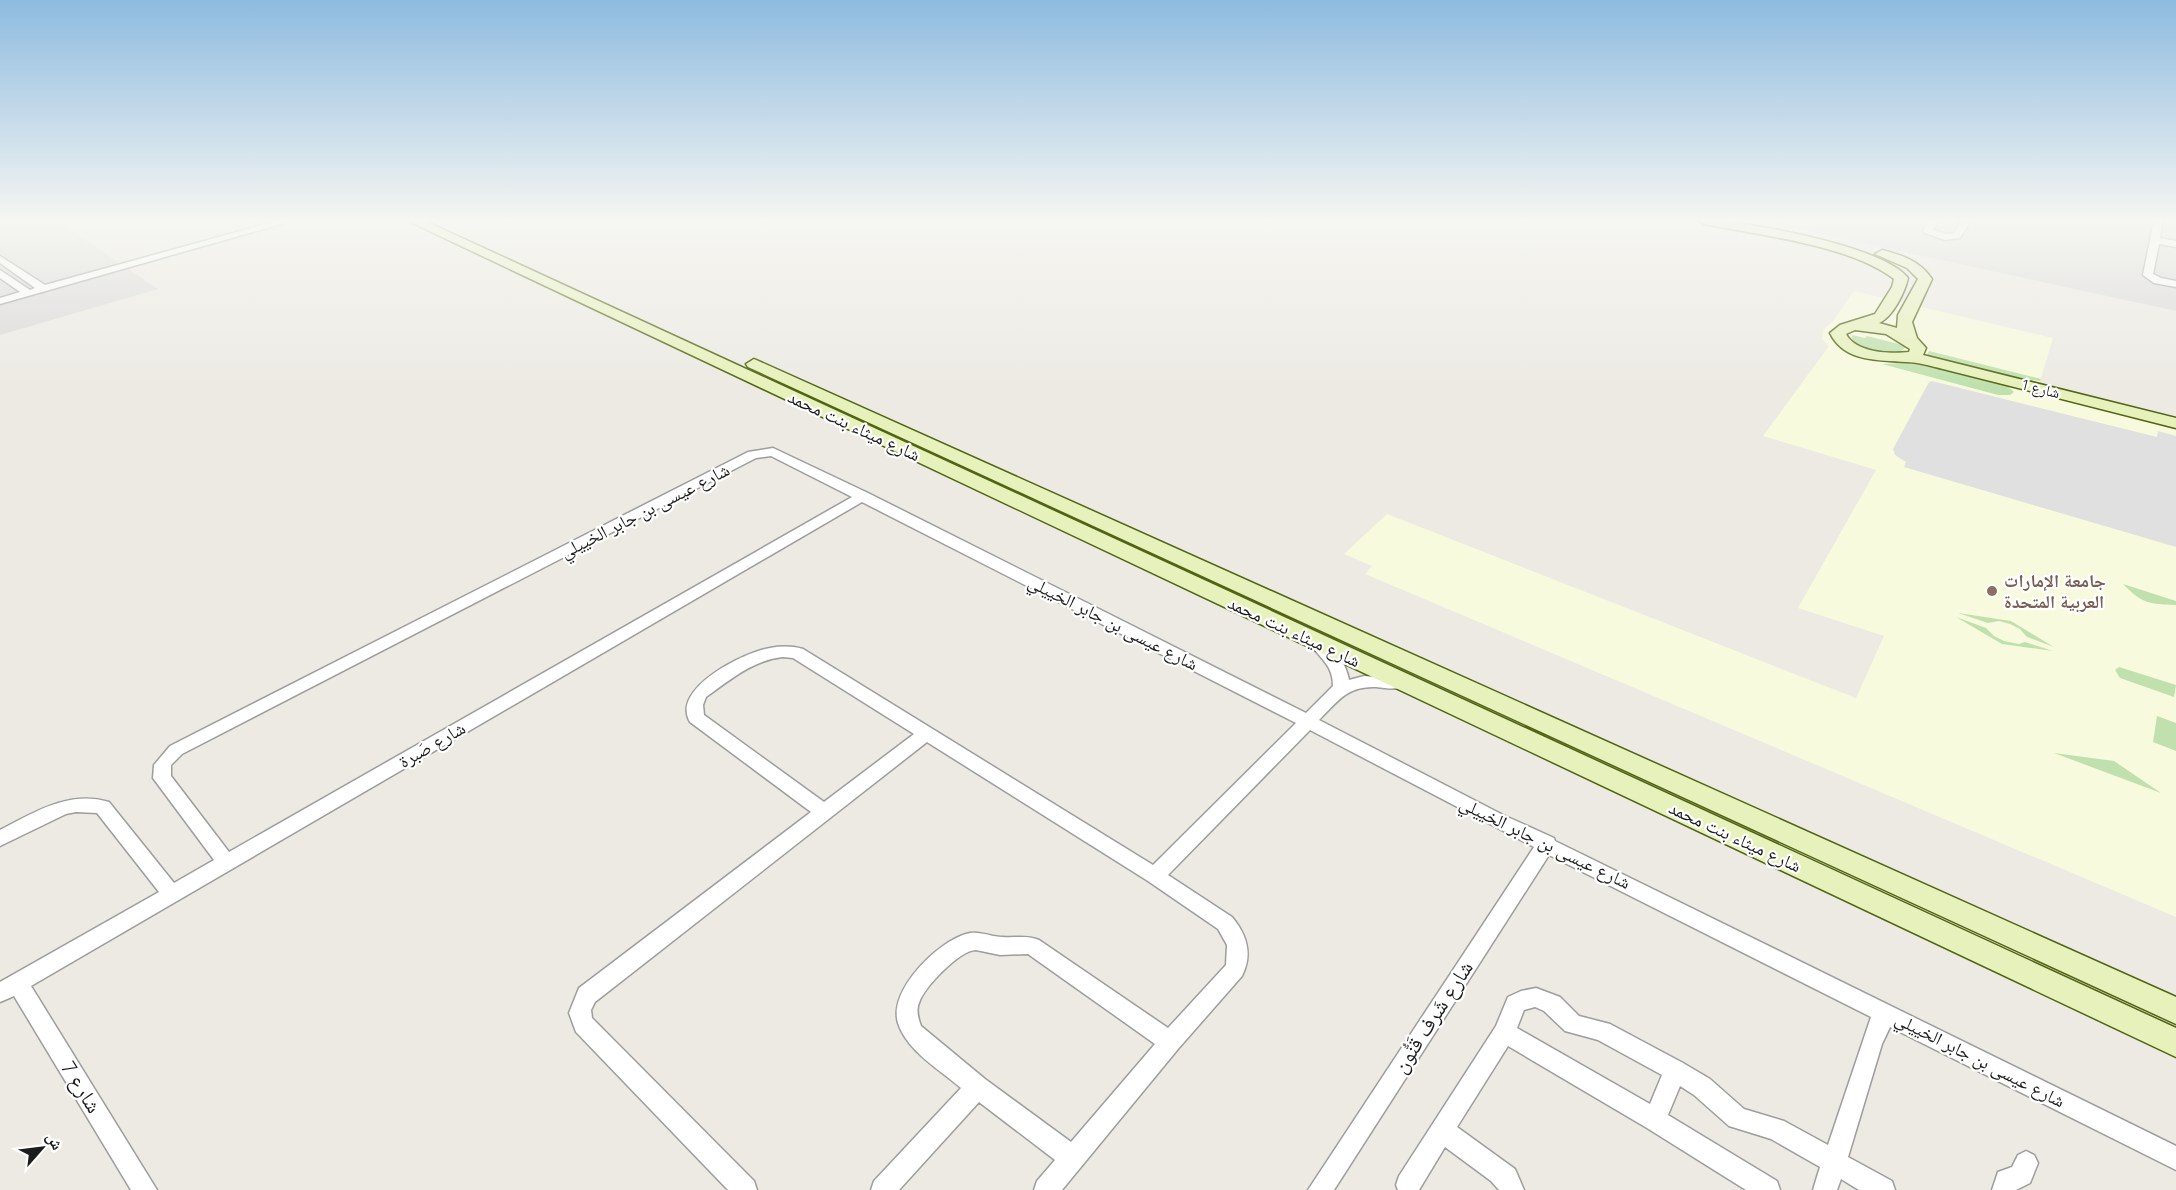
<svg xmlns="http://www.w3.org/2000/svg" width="2176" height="1190" viewBox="0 0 2176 1190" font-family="Quicksand,'Noto Naskh Arabic',sans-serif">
	<rect width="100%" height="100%" fill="#eceae3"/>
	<path fill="#dad9d9" d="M 0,220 L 56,220 L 158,289 L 0,335 Z
		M 1757,220 L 2176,220 L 2176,311 Z"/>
	<path fill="#f7fadd" d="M 1854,291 L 2053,338 L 2038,388 L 2176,428 L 2176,917 L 1365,574 L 1372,566 L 1344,554 L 1387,514 L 1856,698 L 1884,636 L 1798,608 L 1876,470 L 1763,436 L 1829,346 L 1822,339 L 1823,330 L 1833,321 Z"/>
	<path fill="#c0e1ae" d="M 1852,335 L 1865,338 L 1867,336 L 1907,346 L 1900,352 C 1884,354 1863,351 1852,339 Z
		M 1929,351 L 2041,379 L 2040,381 L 2012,377 L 1926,357 Z
		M 1904,363 L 1937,367 L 2006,385 L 2014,392 L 2010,395 L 1998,395 L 1882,364 Z
		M 2123,584 L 2176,601 L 2176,605 C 2150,604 2142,604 2123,584 Z
		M 1958,613 L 2011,621 L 2054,647 L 2027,637 L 2020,629 L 2010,624 L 1999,621 L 1988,623 Z
		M 1956,617 L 1986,628 L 1994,636 L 2004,641 L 2019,644 L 2025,642 L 2053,651 L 2002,644 Z
		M 2119,667 L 2176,685 L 2174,697 L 2120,678 L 2115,670 Z
		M 2157,716 L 2176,723 L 2176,751 L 2153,742 Z
		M 2054,753 L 2114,761 L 2161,793 Z"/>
	<path fill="#e0e0e0" d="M 1932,381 L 2157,437 L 2158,431 L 2176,436 L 2176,547 L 1904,467 L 1906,462 L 1895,455 L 1893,449 L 1929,382 Z"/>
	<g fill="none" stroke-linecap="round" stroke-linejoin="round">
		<g stroke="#9d9d9d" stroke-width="3">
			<path id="street" d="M 280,220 L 295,220 L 0,304 L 0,298 L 20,292 L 0,278 L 0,270 L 30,290 L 35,288 L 0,263 L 0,256 L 45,285 Z
				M 1929,220 L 1938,220 L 1933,230 L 1946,234 L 1954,233 L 1962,220 L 1971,220 L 1960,238 L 1945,240 L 1925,233 L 1923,231 Z
				M 2154,220 L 2163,220 L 2160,238 L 2176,241 L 2176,247 L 2159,244 L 2153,274 L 2161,278 L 2176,281 L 2176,287 L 2154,283 L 2143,275 Z
				M 773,448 L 868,493 L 1306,713 L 1333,686 C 1333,666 1322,660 1311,645 L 1313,641 L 1325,641 C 1337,651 1346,664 1349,680 L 1364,676 L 1405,679 L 1407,683 L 1405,687 C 1395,690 1385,688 1376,687 C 1347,686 1338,701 1319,720 L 1503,815 L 1554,838 L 1555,841 L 2176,1146 L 2176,1170 L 1890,1027 L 1882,1044 L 1848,1157 L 1892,1181 L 1895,1190 L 1859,1190 L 1841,1179 L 1837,1190 L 1813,1190 L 1820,1167 L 1771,1139 L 1729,1126 L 1694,1095 L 1680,1086 L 1668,1115 L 1777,1181 L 1780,1190 L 1746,1190 L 1647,1128 L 1508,1046 L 1457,1127 L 1515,1169 L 1524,1190 L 1499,1190 L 1491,1181 L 1445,1147 L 1419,1190 L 1398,1190 L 1396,1185 L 1399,1176 L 1496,1026 L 1508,997 L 1521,991 L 1536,988 L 1560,997 L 1579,1016 L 1610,1024 L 1683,1063 L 1710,1079 L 1744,1109 L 1784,1121 L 1828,1145 L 1871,1017 L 1549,855 L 1334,1190 L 1308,1190 L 1534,847 L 1310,730 L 1168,875 L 1232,917 C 1247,935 1253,954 1242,976 L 1178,1049 L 1062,1190 L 1034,1190 L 1037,1181 L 1055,1160 L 979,1102 L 899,1190 L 871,1190 L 874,1181 L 961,1088 C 939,1069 907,1051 898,1023 C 888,990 938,942 966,934 C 979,930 990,937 1003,937 C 1016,938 1027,935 1039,940 L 1168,1028 L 1226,965 L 1227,945 L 1218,929 L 1148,881 L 927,742 L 595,1002 L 591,1010 L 592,1018 L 754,1181 L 757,1190 L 728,1190 L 576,1032 L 569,1013 L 579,988 L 811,812 L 690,722 C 670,689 744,652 770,648 C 781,646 792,646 803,649 L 1153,865 L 1296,723 L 862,502 L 31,986 L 157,1190 L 131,1190 L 14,996 L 0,1002 L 0,982 L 159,892 L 97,813 L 76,812 L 66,814 L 0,846 L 0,830 C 35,812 69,790 109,802 L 174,883 L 214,860 L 153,778 L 154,765 L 170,746 L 748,452 ZM 771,456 L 852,497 L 229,852 L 171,776 L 171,765 L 182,754 L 756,458 ZM 783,657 L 793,658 L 914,734 L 824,802 L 704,715 L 703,705 L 706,697 C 730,680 753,660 783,657 ZM 976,950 L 1000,955 L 1028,954 L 1155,1044 L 1071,1142 L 985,1079 L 921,1026 C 918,1018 916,1010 919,1003 C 924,987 960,950 976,950 ZM 1535,1007 L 1544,1011 L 1565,1031 L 1598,1040 L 1662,1075 L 1650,1104 L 1517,1028 L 1524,1010 Z
				M 2026,1151 L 2034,1155 L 2038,1163 L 2030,1183 L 2016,1190 L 1992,1190 L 1998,1172 L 2012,1167 L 2018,1155 Z"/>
		</g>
		<g stroke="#506412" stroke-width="3">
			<path id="secondary" d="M 406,220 L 423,220 L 2176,1028 L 2176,1057 Z
				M 1698,220 C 1741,220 1882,245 1908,278 C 1905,292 1893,317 1879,323 L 1897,328 L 1898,315 L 1918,279 L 1907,268 L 1875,254 L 1882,250 C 1902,255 1920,261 1932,279 L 1912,322 L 1917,338 L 1926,348 L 1923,355 L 2176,418 L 2176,428 L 1943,369 C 1931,366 1918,362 1906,362 C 1878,360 1844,362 1830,333 L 1840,325 L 1875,314 L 1892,287 L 1894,279 C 1850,245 1759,235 1704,224 ZM 1855,330 L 1886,334 L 1910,349 L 1909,352 C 1890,354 1856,353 1846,334 Z
				M 754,359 L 2176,997 L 2176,1024 L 748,367 L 746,364 Z"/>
		</g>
		<use href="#street" fill="#fff" fill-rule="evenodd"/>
		<use href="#secondary" fill="#e7f1bc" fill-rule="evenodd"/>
	</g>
	<linearGradient id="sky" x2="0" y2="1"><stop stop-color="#8ebbe0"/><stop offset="0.57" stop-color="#f6f6f2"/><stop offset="1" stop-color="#f6f6f2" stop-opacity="0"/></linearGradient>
	<rect width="2176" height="387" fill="url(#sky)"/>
	<circle fill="#8d6e63" stroke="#fff" stroke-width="2" cx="1992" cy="591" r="6"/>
	<g text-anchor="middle" stroke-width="4.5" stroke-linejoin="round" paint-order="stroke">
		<g font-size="15" fill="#1c1c1c" stroke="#fff">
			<text transform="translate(2041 389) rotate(14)" y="5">شارع 1</text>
		</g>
		<g font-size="18" fill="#1c1c1c" stroke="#fff">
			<text transform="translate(854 426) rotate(25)" y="6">شارع ميثاء بنت محمد</text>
			<text transform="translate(645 511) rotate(-27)" y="6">شارع عيسى بن جابر الخييلي</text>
			<text transform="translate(1113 623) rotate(27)" y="6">شارع عيسى بن جابر الخييلي</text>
			<text transform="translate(1294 632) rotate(25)" y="6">شارع ميثاء بنت محمد</text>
			<text transform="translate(432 745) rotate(-30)" y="6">شارع صَبرة</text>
			<text transform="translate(1735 837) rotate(25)" y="6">شارع ميثاء بنت محمد</text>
			<text transform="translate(1545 843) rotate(26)" y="6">شارع عيسى بن جابر الخييلي</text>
			<text transform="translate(1980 1060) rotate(27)" y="6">شارع عيسى بن جابر الخييلي</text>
		</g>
		<g font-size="18" font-weight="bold" fill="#785e54" stroke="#fff" text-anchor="start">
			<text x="2004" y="587">جامعة الإمارات<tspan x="2004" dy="21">العربية المتحدة</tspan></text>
		</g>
		<g font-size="21" fill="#1c1c1c" stroke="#fff">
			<text transform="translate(1433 1017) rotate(-57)" y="7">شارع شَرف قَنُّون</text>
			<text transform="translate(81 1087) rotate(58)" y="7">شارع 7</text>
		</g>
	</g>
	<g transform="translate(42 1148) rotate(62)" stroke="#ffffff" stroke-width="4.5" paint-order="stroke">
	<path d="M0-4.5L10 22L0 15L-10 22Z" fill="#1c1c1c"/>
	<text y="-9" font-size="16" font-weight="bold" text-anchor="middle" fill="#1c1c1c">ش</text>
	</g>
</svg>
